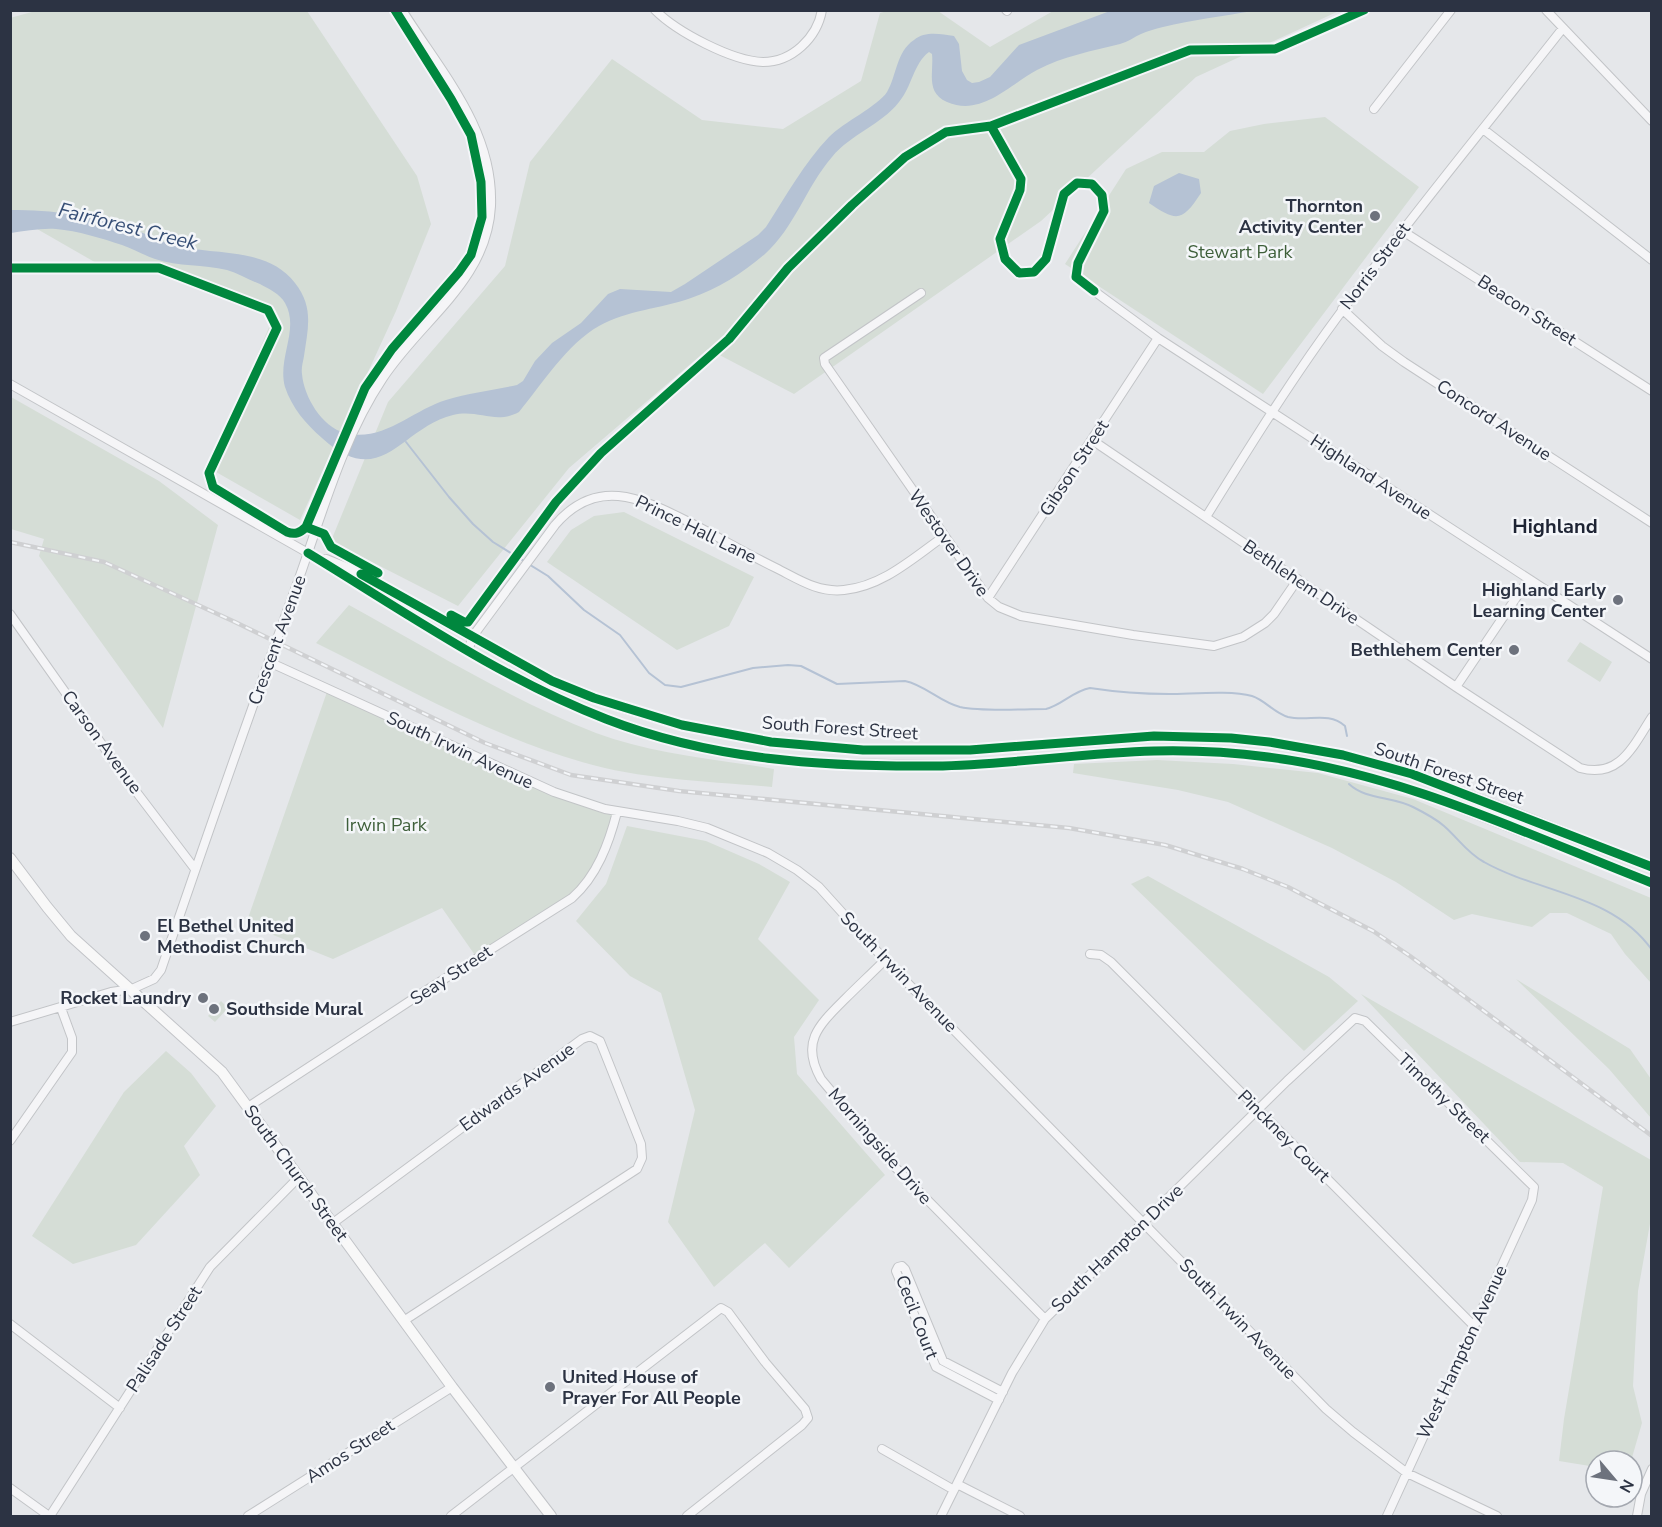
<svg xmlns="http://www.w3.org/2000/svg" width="1662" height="1527" viewBox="0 0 1662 1527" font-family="'Nunito Sans',sans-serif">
	<rect width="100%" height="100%" fill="#e5e7ea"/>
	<path fill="#d5ddd6" d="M 39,10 L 307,11 L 417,176 L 431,224 L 396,311 L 300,520 L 209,468 L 273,318 L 167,274 L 112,272 L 11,214 L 10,18 Z
		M 887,11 L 938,11 L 990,47 L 1053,11 L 1339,11 L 1196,77 L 1041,221 L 794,394 L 708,349 L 569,468 L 458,606 L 331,541 L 388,402 L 505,266 L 530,162 L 612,59 L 702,120 L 783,129 L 861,81 L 880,13 Z
		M 1325,117 L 1419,187 L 1263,394 L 1065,264 L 1126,169 L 1162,152 L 1204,152 L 1230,131 L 1264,124 Z
		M 11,397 L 159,481 L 218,525 L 163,728 L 39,556 L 44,539 L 11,529 Z
		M 624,512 L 754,577 L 729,626 L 677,650 L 547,562 L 571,530 L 594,516 Z
		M 349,605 C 429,649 511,700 596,733 C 652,754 715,759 774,769 L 772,787 C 709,781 642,780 582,762 C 488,735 403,686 316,643 Z
		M 1580,642 L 1612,662 L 1600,682 L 1567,661 Z
		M 328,689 L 521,778 L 617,812 L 584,886 L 477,958 L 442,908 L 333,959 L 246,924 Z
		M 1157,760 L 1233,764 L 1318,773 L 1413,799 L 1651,898 L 1651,983 L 1625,954 L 1611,934 L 1567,913 L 1550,913 L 1532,927 L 1472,914 L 1454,920 L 1396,882 L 1332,848 L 1228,802 L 1178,790 L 1073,773 L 1074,764 Z
		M 627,826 L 706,841 L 759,864 L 790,882 L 758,939 L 819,1000 L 794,1037 L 797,1074 L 885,1175 L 789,1268 L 765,1243 L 714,1287 L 668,1222 L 695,1110 L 661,993 L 630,976 L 576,921 L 606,884 Z
		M 1148,876 L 1329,977 L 1358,1001 L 1304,1051 L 1131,884 Z
		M 1516,979 L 1630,1049 L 1651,1079 L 1651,1118 L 1609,1069 Z
		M 1361,994 L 1651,1160 L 1651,1218 L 1638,1291 L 1633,1386 L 1642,1423 L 1631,1461 L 1596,1461 L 1596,1467 L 1559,1461 L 1564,1419 L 1603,1187 L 1563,1163 L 1520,1162 Z
		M 221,1001 L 228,1008 L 215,1022 L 208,1016 Z
		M 166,1051 L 191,1073 L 216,1106 L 184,1146 L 200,1175 L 136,1245 L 73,1264 L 32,1236 L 124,1092 Z"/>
	<path fill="#b5c2d4" d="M 1110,11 L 1253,11 C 1223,16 1192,20 1163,27 C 1155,29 1147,31 1141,34 C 1134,37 1128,42 1120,44 C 1093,51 1063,56 1037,70 C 1009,85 982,117 947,102 C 925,92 934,72 932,54 L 929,52 C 913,64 912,87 899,102 C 881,125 851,134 832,157 C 806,187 795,227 765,254 C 743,273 718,289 691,298 C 660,309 627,310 599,326 C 567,344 542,384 519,412 C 495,425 479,409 453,415 C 400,428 382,492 322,438 C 306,424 292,408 285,387 C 277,358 300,329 285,303 C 280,294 269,289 260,284 C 249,280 238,273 227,270 C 203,264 179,267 155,259 C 144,255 133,249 122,245 C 101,238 78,231 56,229 C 41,228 25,231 11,233 L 11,210 C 56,209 100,218 143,233 C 153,237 163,242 173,245 C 213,256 267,246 295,283 C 314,307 308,328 304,356 C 303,362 301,368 302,374 C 304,397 322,427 345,433 C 382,443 413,410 446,400 C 469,393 494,390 517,385 L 523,381 L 535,361 L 552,343 L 581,323 L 608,294 L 620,289 L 671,292 L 685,284 L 758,235 L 766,227 C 786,196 804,163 829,137 C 844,122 878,106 887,92 C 897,75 896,52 914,40 C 925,31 940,34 954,36 L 959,44 L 962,71 L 967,80 L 972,83 L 979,82 L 990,77 L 1019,45 Z
		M 1179,173 L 1199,179 L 1201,193 C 1182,222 1177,222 1149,203 L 1154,186 Z"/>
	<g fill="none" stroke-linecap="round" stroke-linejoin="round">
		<path stroke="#b5c2d4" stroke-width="2" d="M 406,442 L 449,497 L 473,524 L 493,542 L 548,576 L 584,610 L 620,635 L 649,673 L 665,685 L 681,687 L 753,668 L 788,665 L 801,666 L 837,684 L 905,681 C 925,685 940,702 960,707 C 984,712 1021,709 1046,709 C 1062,705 1073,691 1090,688 C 1116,692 1143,694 1169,694 C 1191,694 1231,690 1252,696 C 1265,700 1274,713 1288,717 C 1308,722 1328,711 1345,726 L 1347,736
			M 1349,784 C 1366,800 1392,796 1413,807 C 1423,812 1435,818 1444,826 C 1458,838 1467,853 1484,862 C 1539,893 1613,894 1652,950"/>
		<g stroke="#c2c4c7" stroke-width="10">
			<path id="minor" d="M 655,10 C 677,32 732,61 763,62 C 792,62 817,38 822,10
				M 1006,10 L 1007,11
				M 1546,10 L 1652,121
				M 1374,109 L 1451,10
				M 1483,129 L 1652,260
				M 1401,230 L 1652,391
				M 1094,291 L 1158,338 L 1652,659
				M 921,293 L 824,358 L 825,364 L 988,598 L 999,607 L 1021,616 L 1133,635 L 1214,646 L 1243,637 L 1265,623 L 1274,614 L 1298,579
				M 1342,309 L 1382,346 L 1404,362 L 1652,523
				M 10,384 L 308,553 L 468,651 L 530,686 L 609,720 L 650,734 L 734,754 L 820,763 L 965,765 L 1155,751 L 1230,753 L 1267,757 L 1339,769 L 1408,788 L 1652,883
				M 1092,440 L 1456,687 L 1580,768 C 1620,779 1633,746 1652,717
				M 1206,517 C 1250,446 1294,375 1344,308 C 1414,212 1490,121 1563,28
				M 326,559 L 351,569 C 399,595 447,622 495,648 C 515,659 534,673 554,682 C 684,740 828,754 969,750 C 1017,749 1064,742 1112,738 C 1164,734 1217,735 1269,742 C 1404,759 1526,818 1652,867
				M 988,598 L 1158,338
				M 10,614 L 125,777 L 195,869
				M 468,651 L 473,636 L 555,525 C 596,477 639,497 687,521 C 717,536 745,553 776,568 C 798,579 818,593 844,590 C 883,586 913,558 943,537
				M 269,662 L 554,792 L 605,809 L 678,821 L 707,828 L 768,853 L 797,870 L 819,887 L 885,960 L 1326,1409 L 1353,1432 L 1407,1473 L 1497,1516
				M 1456,687 L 1528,580
				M 1090,954 L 1101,955 L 1111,962 L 1474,1326
				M 885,960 C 872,973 858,986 845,999 C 819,1025 800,1042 821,1079 L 892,1164 L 1045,1319
				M 10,1022 L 111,992 L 132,989 L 154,979 L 161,970 C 205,841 250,712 297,584 C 322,515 342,439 383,378 C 422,319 487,281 491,206 C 494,129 440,71 402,10
				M 248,1107 L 419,995 L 572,898 C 597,876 609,843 617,812
				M 10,1141 L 72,1052 L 72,1038 L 61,1008
				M 333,1223 L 582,1039 L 590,1036 L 600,1041 L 641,1144 L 642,1158 L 637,1169 L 405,1320
				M 10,1324 L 120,1408
				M 999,1400 L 936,1367 L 896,1271 L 898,1267 L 902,1266 L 905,1269 L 943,1361 L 1003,1392
				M 882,1449 L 954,1490
				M 957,1484 L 1020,1516
				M 10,1488 L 49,1516
				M 50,1516 L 210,1267 L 299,1177
				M 248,1516 L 452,1387
				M 451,1516 L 721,1308 L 728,1312 L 765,1362 L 805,1409 L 808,1418 L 802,1425 L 687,1516
				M 941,1516 L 1012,1373 L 1045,1319 L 1287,1081 L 1355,1018 L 1365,1021 L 1534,1187 L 1532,1200 L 1387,1516
				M 1637,1516 L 1641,1494 L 1652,1469"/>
		</g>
		<g stroke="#c2c4c8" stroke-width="12">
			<path id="major" d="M 10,858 L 47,907 L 71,936 L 222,1072 L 452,1387 L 551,1516"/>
		</g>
		<use href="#minor" stroke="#f5f5f7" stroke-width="8"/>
		<use href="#major" stroke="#f8f8f8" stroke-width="10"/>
		<g stroke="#cfd0d2" stroke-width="4.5">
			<path id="rail" d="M 10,542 L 104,562 L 235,622 L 485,743 L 571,775 L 679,791 L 1069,828 L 1165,845 L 1243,869 L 1288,887 L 1373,931 L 1410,956 L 1652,1136"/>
		</g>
		<use href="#rail" stroke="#f4f6f9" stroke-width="2" stroke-dasharray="7" stroke-linecap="butt"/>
		<g stroke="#f4f6f9" stroke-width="13">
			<path id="cycleway" d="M 991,126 L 1021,179 L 1020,190 L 1000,239 L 1005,259 L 1019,273 L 1034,272 L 1046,259 L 1064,194 L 1077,183 L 1092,184 L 1102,195 L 1104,211 L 1078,263 L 1076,277 L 1094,291
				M 10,268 L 159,268 L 268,310 L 277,328 L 209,473 L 213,487 L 287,532 C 295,535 300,533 306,527 L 365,388 L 392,349 L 459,272 L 471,255 L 482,217 L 481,182 L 471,135 L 451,99 L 395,10
				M 306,527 L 324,534 L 331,547 L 378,573
				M 308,553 C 405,612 500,678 606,719 C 711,760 823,767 935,766 C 1008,765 1081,753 1154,751 C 1192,750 1230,752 1268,757 C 1403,774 1526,834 1652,883
				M 361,574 L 552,681 L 594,698 L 682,725 L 771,742 L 863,750 L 970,750 L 1154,736 L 1231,738 L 1269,742 L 1343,755 L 1412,774 L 1652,867
				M 451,615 L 464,622 L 468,622 L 556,502 L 601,453 L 729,339 L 788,268 L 852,205 L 905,157 L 946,132 L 991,126 L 1190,50 L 1275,49 L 1364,10"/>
		</g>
		<use href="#cycleway" stroke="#00873e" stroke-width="9"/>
	</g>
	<g fill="#6d727d" stroke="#f4f6f9" stroke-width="2">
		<circle cx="1375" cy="216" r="6"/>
		<circle cx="1618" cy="600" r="6"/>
		<circle cx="1514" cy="650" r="6"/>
		<circle cx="145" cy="936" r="6"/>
		<circle cx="203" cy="998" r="6"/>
		<circle cx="214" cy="1009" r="6"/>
		<circle cx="550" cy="1387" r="6"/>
	</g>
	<g text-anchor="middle" stroke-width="5" stroke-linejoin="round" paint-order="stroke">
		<g font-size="18" font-weight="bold" fill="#2c3343" stroke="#f4f6f9" text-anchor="end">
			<text x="1363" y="212">Thornton<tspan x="1363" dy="21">Activity Center</tspan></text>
			<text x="1606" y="596">Highland Early<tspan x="1606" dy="21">Learning Center</tspan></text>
			<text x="1502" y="656">Bethlehem Center</text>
			<text x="157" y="932" text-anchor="start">El Bethel United<tspan x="157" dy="21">Methodist Church</tspan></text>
			<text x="191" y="1004">Rocket Laundry</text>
			<text x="226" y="1015" text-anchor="start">Southside Mural</text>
			<text x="562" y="1383" text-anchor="start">United House of<tspan x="562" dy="21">Prayer For All People</tspan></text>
		</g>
		<g font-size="18" fill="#3e5f3a" stroke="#f4f6f9">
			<text x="1240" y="258">Stewart Park</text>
			<text x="386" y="831">Irwin Park</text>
		</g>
		<g font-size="18" fill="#2c3343" stroke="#f4f6f9">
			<text transform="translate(1375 266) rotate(-53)" y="6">Norris Street</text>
			<text transform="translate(1527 310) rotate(33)" y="6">Beacon Street</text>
			<text transform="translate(1494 420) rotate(33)" y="6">Concord Avenue</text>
			<text transform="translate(1074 468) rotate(-57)" y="6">Gibson Street</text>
			<text transform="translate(1371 477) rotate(33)" y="6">Highland Avenue</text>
			<text transform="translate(696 529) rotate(26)" y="6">Prince Hall Lane</text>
			<text transform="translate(949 543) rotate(55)" y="6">Westover Drive</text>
			<text transform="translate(1301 582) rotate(34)" y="6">Bethlehem Drive</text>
			<text transform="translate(277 640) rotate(-70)" y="6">Crescent Avenue</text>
			<text transform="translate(840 728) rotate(4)" y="6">South Forest Street</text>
			<text transform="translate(102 742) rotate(54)" y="6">Carson Avenue</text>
			<text transform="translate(460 750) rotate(25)" y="6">South Irwin Avenue</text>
			<text transform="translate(1449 773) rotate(19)" y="6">South Forest Street</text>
			<text transform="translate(899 972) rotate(46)" y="6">South Irwin Avenue</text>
			<text transform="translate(451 975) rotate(-33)" y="6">Seay Street</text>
			<text transform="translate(517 1087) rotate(-36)" y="6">Edwards Avenue</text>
			<text transform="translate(1444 1098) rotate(44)" y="6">Timothy Street</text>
			<text transform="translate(1284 1136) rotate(45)" y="6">Pinckney Court</text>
			<text transform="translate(880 1146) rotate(49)" y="6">Morningside Drive</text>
			<text transform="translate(296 1173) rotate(54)" y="6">South Church Street</text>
			<text transform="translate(1117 1248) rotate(-44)" y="6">South Hampton Drive</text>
			<text transform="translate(917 1317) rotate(69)" y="6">Cecil Court</text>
			<text transform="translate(1238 1319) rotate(46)" y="6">South Irwin Avenue</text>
			<text transform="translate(164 1339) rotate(-57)" y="6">Palisade Street</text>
			<text transform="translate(1462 1352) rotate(-65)" y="6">West Hampton Avenue</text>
			<text transform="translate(350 1451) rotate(-33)" y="6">Amos Street</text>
		</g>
		<g font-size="20" font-style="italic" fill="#374f76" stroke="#f4f6f9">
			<text transform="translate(128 226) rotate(14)" y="7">Fairforest Creek</text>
		</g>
		<g font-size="20" font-weight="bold" fill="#1e2434" stroke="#f4f6f9">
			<text x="1555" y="533">Highland</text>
		</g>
	</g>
	<rect width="1662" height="1527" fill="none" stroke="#2c3343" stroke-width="24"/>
	<g transform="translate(1614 1479) rotate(119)"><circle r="28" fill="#f4f6f9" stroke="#a4a8b0" stroke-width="1.5"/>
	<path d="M0-4.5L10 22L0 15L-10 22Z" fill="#6d727d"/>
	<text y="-9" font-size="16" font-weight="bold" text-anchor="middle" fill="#2c3343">N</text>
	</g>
</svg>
